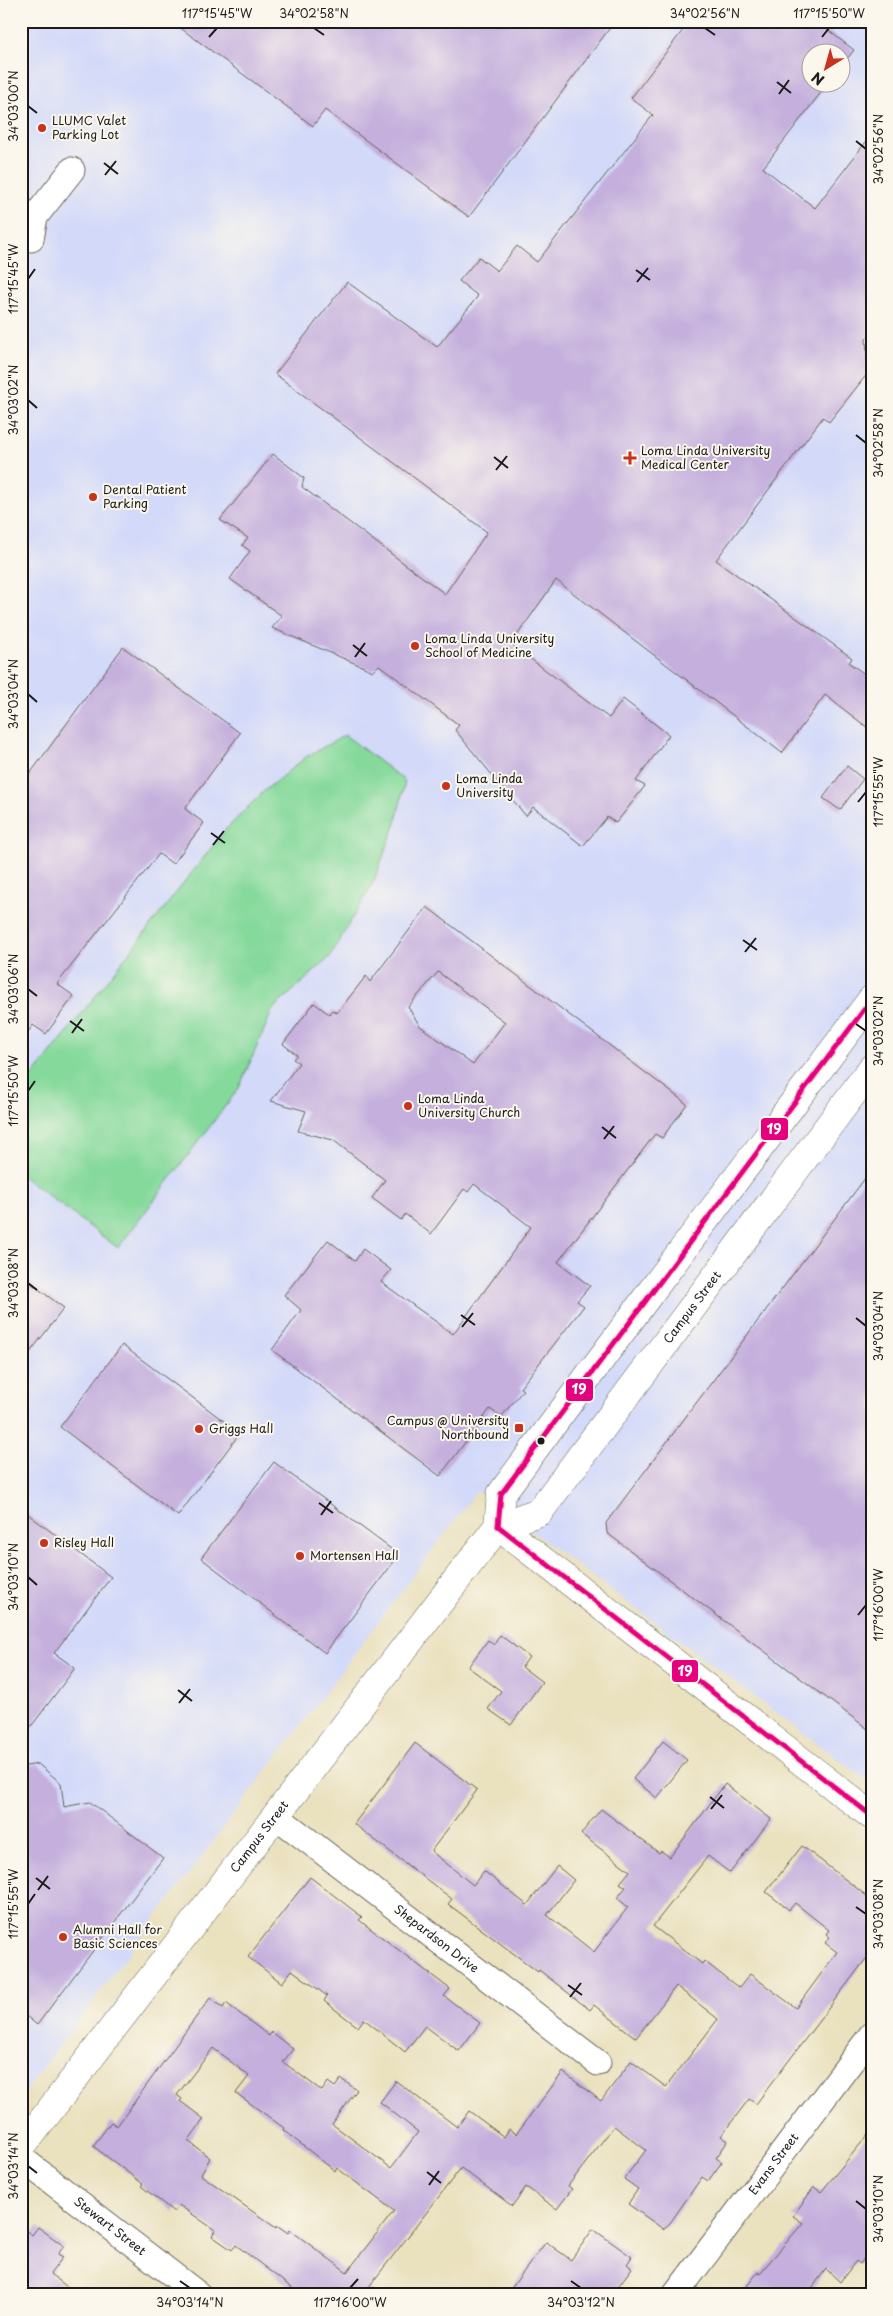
<svg xmlns="http://www.w3.org/2000/svg" width="893" height="2316" viewBox="0 0 893 2316" font-family="'Playpen Sans',sans-serif">
	<rect width="100%" height="100%" fill="#fbf7ec"/>
	<filter id="ink" filterUnits="userSpaceOnUse"><feTurbulence type="fractalNoise" baseFrequency=".02" numOctaves="2"/><feDisplacementMap in="SourceGraphic" scale="10" xChannelSelector="R" yChannelSelector="G"/><feConvolveMatrix kernelMatrix="1 2 1 2 8 2 1 2 1" color-interpolation-filters="sRGB"/></filter>
	<filter id="wash" filterUnits="userSpaceOnUse"><feTurbulence type="fractalNoise" baseFrequency=".0096" numOctaves="4" result="noise"/><feDisplacementMap in="SourceGraphic" scale="20" xChannelSelector="R" yChannelSelector="G"/><feGaussianBlur stdDeviation="1.12" result="paint"/><feColorMatrix in="noise" values="0 0 0 0 0 0 0 0 0 0 0 0 0 0 0 0 0 1.4 0 .05"/><feComposite in="paint" operator="in"/></filter>
	<g filter="url(#wash)">
		<rect width="100%" height="100%" fill="#eae1bf"/>
		<path fill="#d3d9f9" fill-rule="evenodd" d="M 21,21 L 872,21 L 872,1784 L 477,1491 L 21,2097 ZM 810,52 L 840,52 L 840,82 L 810,82 Z"/>
		<path fill="#85d99b" stroke="#507a5c" d="M 345,735 L 405,781 L 396,823 L 373,883 L 329,958 L 273,1009 L 239,1088 L 118,1248 L 21,1175 L 21,1091 L 226,829 L 264,791 L 306,757 Z"/>
		<g id="blocks">
			<path fill="#c4afdd" fill-rule="evenodd" d="M 171,21 L 615,21 L 469,217 L 325,110 L 313,126 Z
				M 690,21 L 816,21 L 854,50 L 840,68 L 840,52 L 810,52 L 810,82 L 829,82 L 763,168 L 815,208 L 872,134 L 872,332 L 866,339 L 868,373 L 829,422 L 823,417 L 716,560 L 852,658 L 849,663 L 872,679 L 872,731 L 825,695 L 782,753 L 556,580 L 511,644 L 609,718 L 623,699 L 669,735 L 636,781 L 645,786 L 616,823 L 607,817 L 583,846 L 533,807 L 526,816 L 455,730 L 459,725 L 379,665 L 373,671 L 272,628 L 282,616 L 230,579 L 250,551 L 242,545 L 248,538 L 220,520 L 273,454 L 304,478 L 302,487 L 445,594 L 487,532 L 275,374 L 347,282 L 437,347 L 478,296 L 459,281 L 479,257 L 497,271 L 517,246 L 537,262 L 653,115 L 631,98 Z
				M 123,647 L 240,733 L 185,809 L 204,823 L 173,864 L 159,854 L 57,984 L 74,996 L 46,1034 L 33,1025 L 21,1042 L 21,786 Z
				M 847,766 L 863,779 L 840,810 L 823,798 Z
				M 427,907 L 687,1104 L 662,1138 L 655,1134 L 558,1262 L 590,1286 L 577,1301 L 584,1306 L 520,1388 L 523,1390 L 501,1417 L 490,1409 L 440,1476 L 272,1350 L 301,1310 L 284,1295 L 328,1240 L 355,1261 L 363,1249 L 391,1270 L 381,1282 L 453,1334 L 531,1227 L 474,1184 L 468,1192 L 464,1189 L 431,1234 L 405,1214 L 401,1220 L 372,1198 L 385,1180 L 333,1140 L 298,1131 L 306,1111 L 271,1101 L 299,1063 L 293,1059 L 297,1055 L 283,1044 L 314,1003 L 329,1014 L 332,1010 L 337,1013 L 366,976 L 370,982 ZM 438,972 L 505,1022 L 473,1065 L 420,1026 L 408,1007 Z
				M 872,1169 L 872,1732 L 607,1533 L 606,1523 Z
				M 29,1282 L 64,1308 L 21,1364 L 21,1292 Z
				M 122,1345 L 240,1433 L 178,1516 L 60,1427 Z
				M 274,1462 L 399,1555 L 325,1653 L 201,1558 Z
				M 21,1509 L 111,1577 L 54,1653 L 75,1668 L 21,1740 Z
				M 500,1635 L 529,1657 L 522,1667 L 542,1682 L 511,1725 L 488,1709 L 501,1691 L 468,1667 L 488,1640 L 494,1645 Z
				M 663,1741 L 687,1760 L 657,1798 L 633,1779 Z
				M 415,1743 L 477,1790 L 431,1851 L 473,1885 L 484,1871 L 527,1905 L 557,1866 L 574,1880 L 547,1915 L 594,1952 L 628,1907 L 617,1898 L 626,1887 L 620,1883 L 630,1871 L 581,1834 L 601,1809 L 659,1853 L 661,1851 L 670,1857 L 725,1784 L 771,1819 L 730,1873 L 708,1856 L 653,1926 L 702,1964 L 704,1961 L 739,1988 L 750,1974 L 796,2008 L 837,1952 L 825,1943 L 830,1937 L 826,1934 L 829,1930 L 795,1903 L 789,1910 L 766,1892 L 802,1846 L 872,1900 L 872,1951 L 756,2104 L 749,2099 L 721,2136 L 728,2141 L 716,2158 L 722,2162 L 708,2181 L 702,2177 L 670,2223 L 663,2229 L 628,2204 L 638,2189 L 624,2179 L 646,2150 L 614,2126 L 568,2186 L 572,2189 L 557,2209 L 526,2187 L 512,2206 L 461,2168 L 368,2288 L 377,2295 L 301,2295 L 236,2245 L 232,2250 L 212,2236 L 215,2230 L 179,2205 L 174,2212 L 141,2186 L 143,2184 L 93,2146 L 111,2122 L 117,2126 L 210,1998 L 223,2008 L 226,2003 L 269,2036 L 271,2032 L 293,2049 L 283,2062 L 322,2091 L 328,2082 L 335,2087 L 341,2079 L 357,2090 L 332,2124 L 391,2168 L 418,2132 L 380,2102 L 396,2081 L 457,2127 L 469,2111 L 504,2137 L 509,2129 L 516,2134 L 563,2072 L 601,2101 L 631,2061 L 666,2087 L 718,2019 L 676,1986 L 636,2038 L 594,2005 L 590,2010 L 539,1970 L 538,1972 L 448,1904 L 452,1899 L 354,1824 ZM 213,2048 L 249,2076 L 236,2093 L 284,2128 L 283,2130 L 335,2171 L 337,2168 L 394,2211 L 347,2272 L 290,2230 L 288,2233 L 278,2226 L 276,2228 L 201,2175 L 210,2158 L 188,2141 L 204,2119 L 180,2101 L 182,2099 L 177,2095 Z
				M 38,1764 L 61,1783 L 64,1807 L 90,1802 L 163,1858 L 37,2025 L 21,2012 L 21,1767 Z
				M 310,1877 L 362,1917 L 359,1920 L 450,1989 L 444,1996 L 480,2023 L 459,2051 L 425,2026 L 405,2052 L 364,2019 L 358,2027 L 324,2001 L 327,1996 L 292,1970 L 282,1983 L 248,1957 Z
				M 872,2130 L 872,2246 L 860,2264 L 856,2261 L 840,2282 L 826,2269 L 807,2295 L 740,2295 L 758,2272 L 760,2273 L 803,2223 L 793,2216 L 814,2187 L 821,2192 Z
				M 21,2227 L 32,2235 L 38,2227 L 64,2246 L 58,2254 L 63,2257 L 50,2274 L 78,2295 L 32,2295 L 21,2287 Z
				M 593,2229 L 632,2257 L 627,2264 L 632,2268 L 616,2289 L 612,2287 L 606,2295 L 506,2295 L 546,2242 L 571,2260 Z"/>
		</g>
	</g>
	<g filter="url(#ink)">
		<use href="#blocks" fill-opacity="0" stroke="#646155" stroke-width="1"/>
		<g fill="none" stroke-linecap="round" stroke-linejoin="round">
			<g stroke="#646155" stroke-width="27">
				<g id="street">
					<path d="M 21,232 L 31,239 L 35,217 L 72,170"/>
					<path id="s1" d="M 276,1816 L 598,2063"/>
					<path id="s2" d="M 21,2158 L 199,2295"/>
					<path id="s3" d="M 675,2295 L 872,2034"/>
				</g>
			</g>
			<g stroke="#646155" stroke-width="29">
				<g id="secondary">
					<path id="s4" d="M 498,1526 L 539,1512 L 872,1068"/>
					<path d="M 498,1526 L 872,1816"/>
					<path id="s5" d="M 21,2148 L 498,1526 L 501,1494 L 650,1293 L 872,999"/>
				</g>
			</g>
			<use href="#street" stroke="#fff" stroke-width="25"/>
			<use href="#secondary" stroke="#fff" stroke-width="28"/>
			<g stroke="#fbf7ec" stroke-width="9">
				<path id="bus-1" d="M 498,1526 L 501,1494 L 872,999
					M 498,1526 L 872,1816"/>
			</g>
			<use href="#bus-1" stroke="#e5007d" stroke-width="5"/>
		</g>
	</g>
	<path fill="none" stroke="#1c1c1c" stroke-width="2" d="M 314,28 L 324,35M 705,28 L 715,35M 209,37 L 217,28M 822,37 L 829,28M 777,82 L 791,93M 779,94 L 789,80M 28,106 L 37,113M 856,141 L 866,149M 104,163 L 118,174M 105,175 L 116,161M 636,270 L 650,280M 28,279 L 35,269M 637,282 L 648,268M 28,400 L 37,408M 856,435 L 866,443M 494,457 L 508,468M 496,470 L 507,456M 353,645 L 367,656M 355,657 L 365,643M 28,694 L 37,702M 858,802 L 866,792M 211,833 L 225,843M 213,845 L 224,831M 743,940 L 757,950M 745,952 L 756,938M 28,989 L 37,996M 70,1021 L 84,1031M 856,1024 L 866,1031M 72,1033 L 82,1019M 28,1091 L 35,1081M 602,1127 L 616,1138M 604,1139 L 614,1126M 28,1283 L 37,1290M 461,1315 L 475,1325M 856,1318 L 866,1326M 462,1327 L 473,1313M 319,1503 L 333,1513M 321,1515 L 331,1501M 28,1577 L 37,1585M 858,1615 L 866,1605M 178,1690 L 192,1701M 179,1703 L 190,1689M 710,1797 L 724,1808M 711,1809 L 722,1795M 36,1878 L 50,1889M 38,1890 L 48,1876M 28,1904 L 35,1894M 856,1907 L 866,1914M 568,1985 L 582,1995M 570,1997 L 581,1983M 28,2166 L 37,2173M 427,2172 L 441,2183M 429,2185 L 439,2171M 856,2201 L 866,2209M 180,2281 L 190,2288M 571,2281 L 581,2288M 350,2288 L 358,2279"/>
	<g fill="#c8321e" stroke="#fbf7ec" stroke-width="2">
		<circle cx="42" cy="128" r="5"/>
		<path d="M627.5 450.5h5v5h5v5h-5v5h-5v-5h-5v-5h5z"/>
		<circle cx="93" cy="497" r="5"/>
		<circle cx="415" cy="646" r="5"/>
		<circle cx="446" cy="786" r="5"/>
		<circle cx="408" cy="1106" r="5"/>
		<rect x="514" y="1423" width="10" height="10" rx="2.5"/>
		<circle cx="199" cy="1429" r="5"/>
		<circle cx="44" cy="1543" r="5"/>
		<circle cx="300" cy="1556" r="5"/>
		<circle cx="63" cy="1937" r="5"/>
	</g>
	<circle fill="#1c1c1c" stroke="#fbf7ec" stroke-width="2" cx="541" cy="1441" r="4.5"/>
	<g text-anchor="middle" stroke-width="4" stroke-linejoin="round" paint-order="stroke">
		<g font-size="12" fill="#1c1c1c" stroke="#fbf7ec" text-anchor="start">
			<text x="52" y="125">LLUMC Valet<tspan x="52" dy="14">Parking Lot</tspan></text>
			<text x="641" y="455">Loma Linda University<tspan x="641" dy="14">Medical Center</tspan></text>
			<text x="103" y="494">Dental Patient<tspan x="103" dy="14">Parking</tspan></text>
			<text x="425" y="643">Loma Linda University<tspan x="425" dy="14">School of Medicine</tspan></text>
			<text x="456" y="783">Loma Linda<tspan x="456" dy="14">University</tspan></text>
			<text x="418" y="1103">Loma Linda<tspan x="418" dy="14">University Church</tspan></text>
			<text x="509" y="1425" text-anchor="end">Campus @ University<tspan x="509" dy="14">Northbound</tspan></text>
			<text x="209" y="1433">Griggs Hall</text>
			<text x="54" y="1547">Risley Hall</text>
			<text x="310" y="1560">Mortensen Hall</text>
			<text x="73" y="1934">Alumni Hall for<tspan x="73" dy="14">Basic Sciences</tspan></text>
		</g>
		<g font-size="12" fill="#1c1c1c" stroke="#fbf7ec">
			<text dy="4" stroke="none"><textPath href="#s4" startOffset="299">Campus Street</textPath></text>
			<text dy="4" stroke="none"><textPath href="#s5" startOffset="392">Campus Street</textPath></text>
			<text dy="4" stroke="none"><textPath href="#s1" startOffset="202">Shepardson Drive</textPath></text>
			<text dy="4" stroke="none"><textPath href="#s3" startOffset="164">Evans Street</textPath></text>
			<text dy="4" stroke="none"><textPath href="#s2" startOffset="112">Stewart Street</textPath></text>
		</g>
	</g>
	<g stroke="#fbf7ec" stroke-width="2">
		<rect x="760" y="1117" width="29" height="24" rx="5" fill="#e5007d"/>
		<rect x="565" y="1378" width="29" height="24" rx="5" fill="#e5007d"/>
		<rect x="671" y="1659" width="28" height="24" rx="5" fill="#e5007d"/>
	</g>
	<g font-size="14" text-anchor="middle" font-weight="bold" fill="#fff">
		<text x="774" y="1134">19</text>
		<text x="579" y="1394">19</text>
		<text x="685" y="1676">19</text>
	</g>
	<rect width="893" height="2316" fill="none" stroke="#fbf7ec" stroke-width="55"/>
	<g transform="translate(826 68) rotate(217)"><circle r="24" fill="#fbf7ec" stroke="#a29f99"/>
	<path d="M0-4L9 19L0 12L-9 19Z" fill="#c8321e"/>
	<text y="-8" font-size="14" font-weight="bold" text-anchor="middle" fill="#1c1c1c">N</text>
	</g>
	<rect x="28" y="28" width="838" height="2260" fill="none" stroke="#1c1c1c" stroke-width="2"/>
	<g font-size="12" text-anchor="middle" fill="#1c1c1c">
		<text x="217" y="18">117°15'45"W</text>
		<text x="314" y="18">34°02'58"N</text>
		<text x="705" y="18">34°02'56"N</text>
		<text x="829" y="18">117°15'50"W</text>
		<text transform="translate(14 106) rotate(-90)" y="4">34°03'00"N</text>
		<text transform="translate(879 149) rotate(-90)" y="4">34°02'56"N</text>
		<text transform="translate(14 279) rotate(-90)" y="4">117°15'45"W</text>
		<text transform="translate(14 400) rotate(-90)" y="4">34°03'02"N</text>
		<text transform="translate(879 443) rotate(-90)" y="4">34°02'58"N</text>
		<text transform="translate(14 694) rotate(-90)" y="4">34°03'04"N</text>
		<text transform="translate(879 792) rotate(-90)" y="4">117°15'55"W</text>
		<text transform="translate(14 989) rotate(-90)" y="4">34°03'06"N</text>
		<text transform="translate(879 1031) rotate(-90)" y="4">34°03'02"N</text>
		<text transform="translate(14 1091) rotate(-90)" y="4">117°15'50"W</text>
		<text transform="translate(14 1283) rotate(-90)" y="4">34°03'08"N</text>
		<text transform="translate(879 1326) rotate(-90)" y="4">34°03'04"N</text>
		<text transform="translate(14 1577) rotate(-90)" y="4">34°03'10"N</text>
		<text transform="translate(879 1605) rotate(-90)" y="4">117°16'00"W</text>
		<text transform="translate(14 1904) rotate(-90)" y="4">117°15'55"W</text>
		<text transform="translate(879 1914) rotate(-90)" y="4">34°03'08"N</text>
		<text transform="translate(14 2166) rotate(-90)" y="4">34°03'14"N</text>
		<text transform="translate(879 2209) rotate(-90)" y="4">34°03'10"N</text>
		<text x="190" y="2307">34°03'14"N</text>
		<text x="350" y="2307">117°16'00"W</text>
		<text x="581" y="2307">34°03'12"N</text>
	</g>
</svg>
